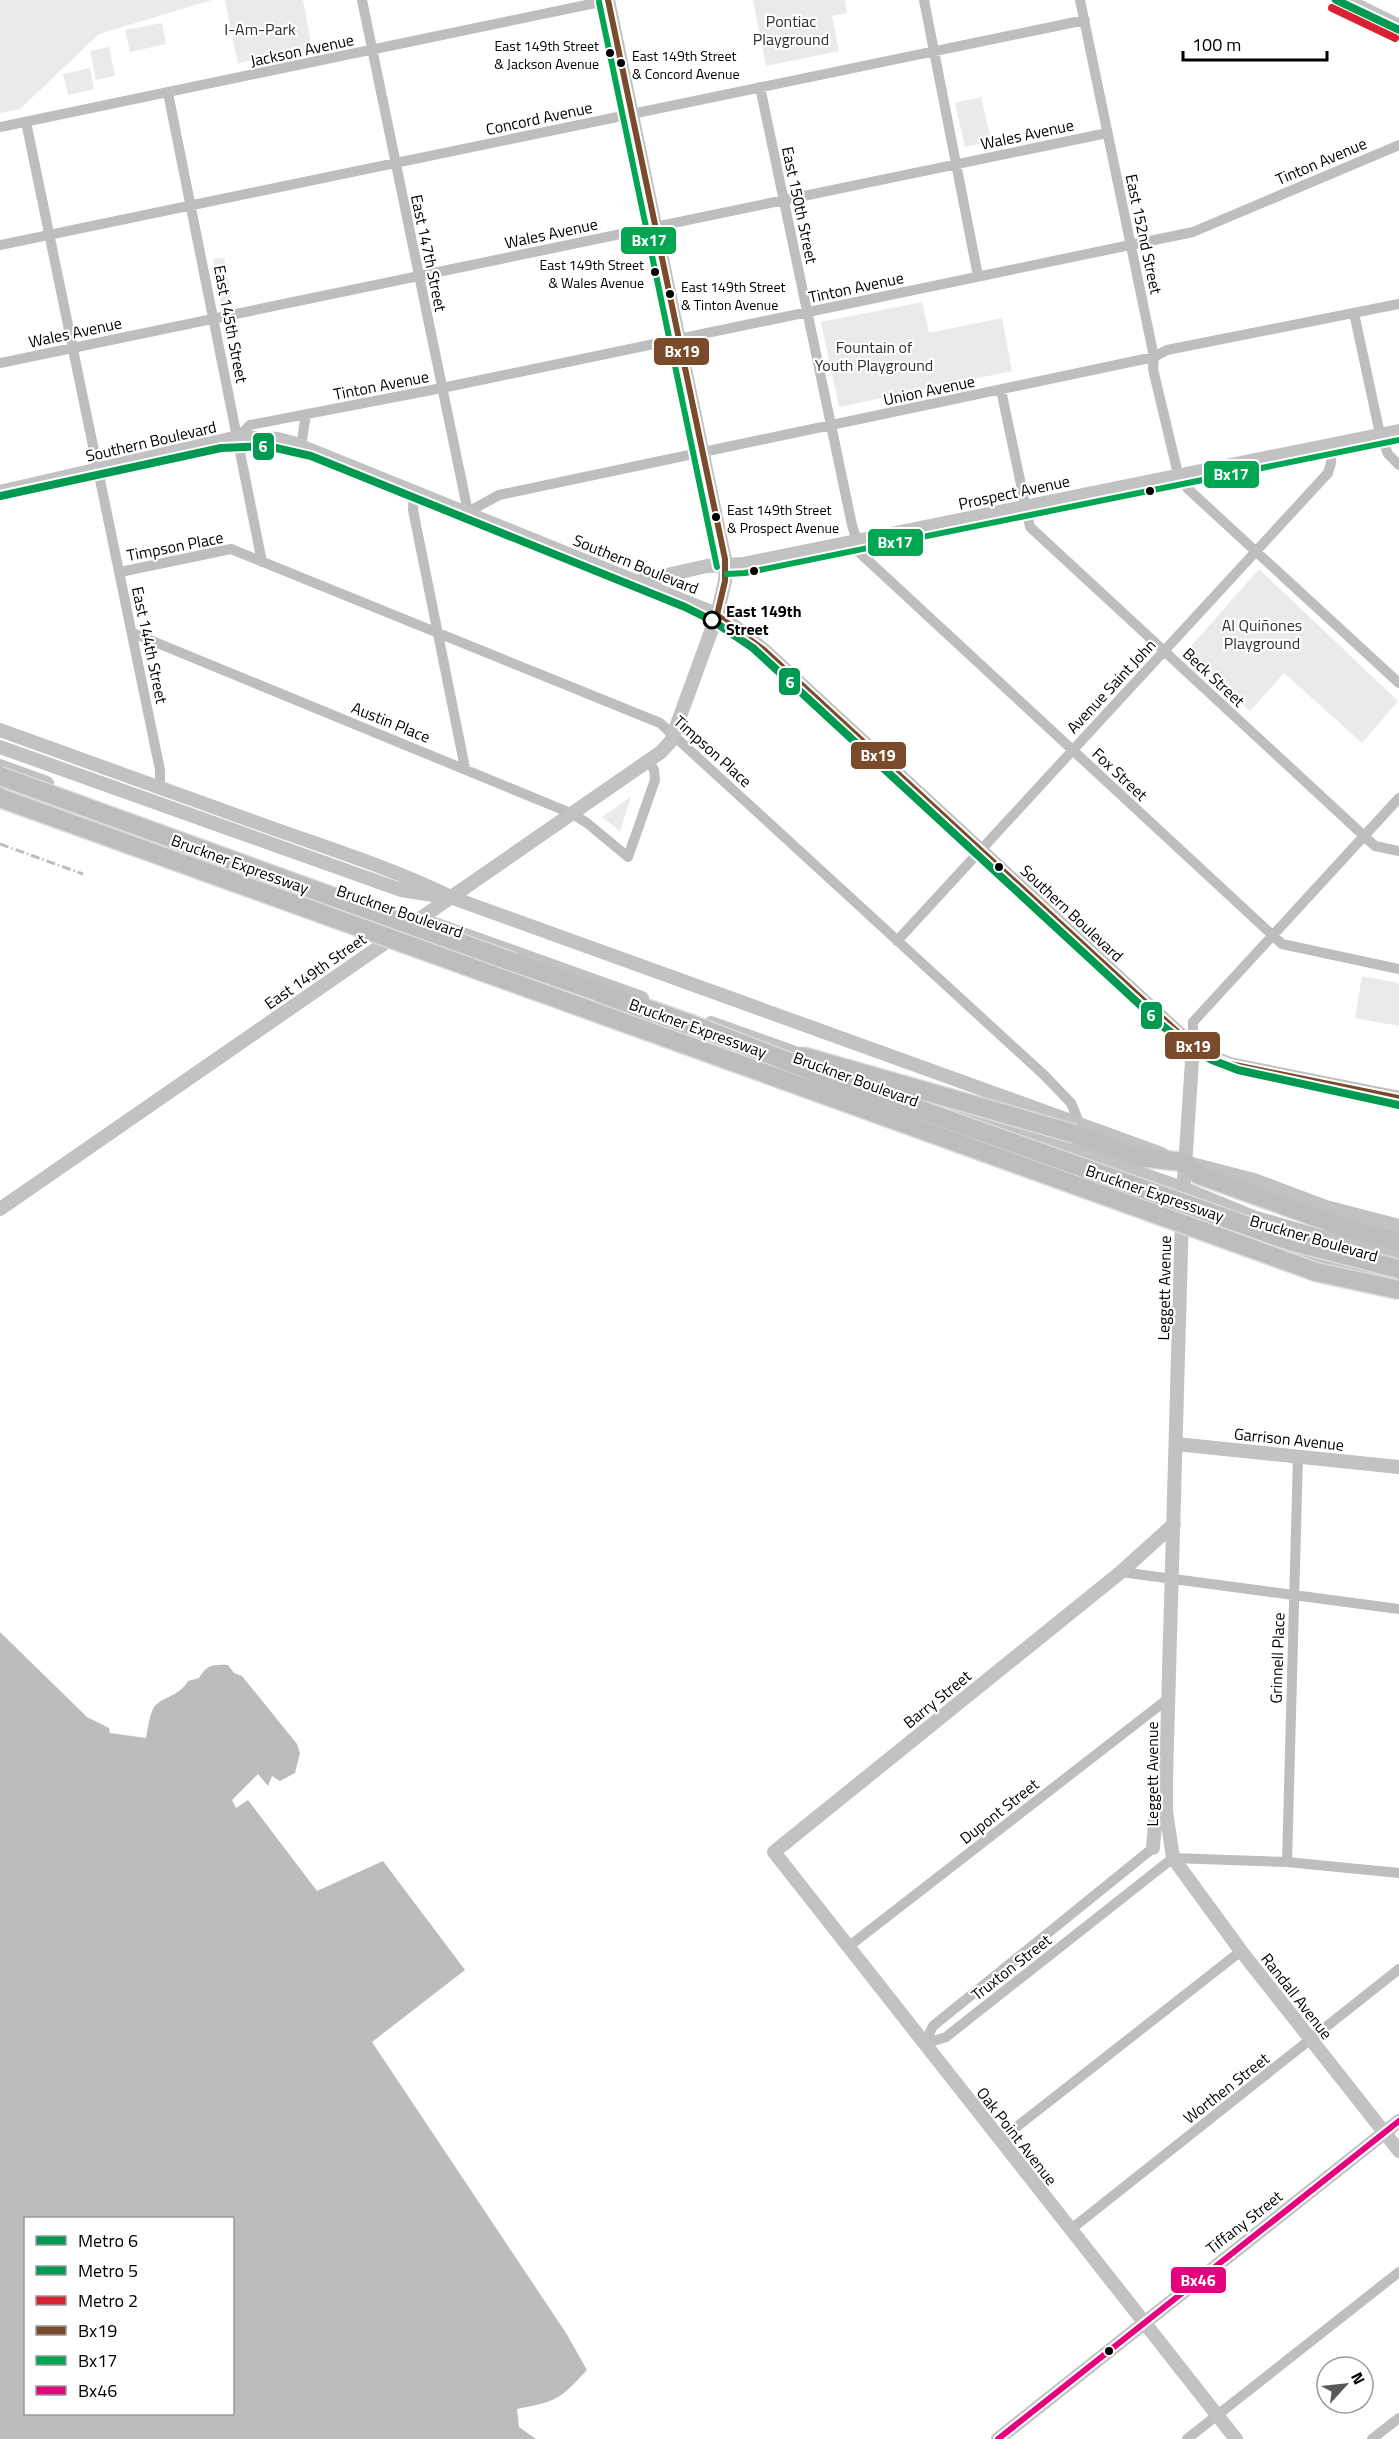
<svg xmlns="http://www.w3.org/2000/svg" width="1399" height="2439" viewBox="0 0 1399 2439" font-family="'Titillium Web',sans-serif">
	<rect width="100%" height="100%" fill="#fff"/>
	<path fill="#eaeaea" d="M 0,0 L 212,0 L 99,34 L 20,109 L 0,113 Z
		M 225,0 L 303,0 L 312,48 L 238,63 Z
		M 753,0 L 845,0 L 847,13 L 832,16 L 839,51 L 766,66 Z
		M 162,23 L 166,44 L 130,52 L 125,30 Z
		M 109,47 L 115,76 L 96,80 L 90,51 Z
		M 90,68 L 94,89 L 68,95 L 63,74 Z
		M 981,97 L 991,141 L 965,147 L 955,103 Z
		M 224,258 L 232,300 L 221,304 L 213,259 Z
		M 922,302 L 929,333 L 1002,318 L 1012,371 L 839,407 L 821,322 Z
		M 1259,569 L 1398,701 L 1362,743 L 1284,673 L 1250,711 L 1186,652 Z
		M 631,797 L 620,831 L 602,817 Z
		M 1362,976 L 1399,983 L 1399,1026 L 1355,1018 Z"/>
	<path fill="#bcbcbc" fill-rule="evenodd" d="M 0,1632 L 87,1717 L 109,1728 L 110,1733 L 146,1738 C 148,1729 149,1717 153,1709 C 159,1697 178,1698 188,1681 L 199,1678 C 206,1665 214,1664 228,1665 L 234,1673 L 242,1676 L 297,1744 L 300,1753 L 295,1773 L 280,1781 L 272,1776 L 268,1786 L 258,1774 L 232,1800 L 236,1808 L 248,1800 L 317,1891 L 383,1861 L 465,1970 L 372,2042 L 566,2333 L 587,2370 C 559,2400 558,2401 517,2409 L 519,2427 L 536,2439 L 0,2439 ZM 26,2218 L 232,2218 L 232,2414 L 26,2414 Z"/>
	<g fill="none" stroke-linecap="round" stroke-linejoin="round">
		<g stroke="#dbdbdb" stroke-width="21">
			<path id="highway" d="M 513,962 L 691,1024
				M 1075,1134 L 1137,1157 L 1184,1162 L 1199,1175 L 1349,1229 L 1399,1242"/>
		</g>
		<path stroke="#bebebe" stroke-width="10" d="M 362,0 L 468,512 L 499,495 L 1154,357 L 1167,350 L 1399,304
			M 924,0 L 978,276
			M 1080,0 L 1154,357 L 1153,369 L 1178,474 L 1188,489 L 1399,683
			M 760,87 L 852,525 L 861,554 L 1282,944 L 1399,969
			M 168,93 L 262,562
			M 26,122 L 160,770 L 160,787
			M 0,127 L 610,0
			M 0,245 L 1085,20
			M 1354,313 L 1380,434 L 1388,454 L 1399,465
			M 0,363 L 1107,133
			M 1001,390 L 1030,527 L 1375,846 L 1399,851
			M 238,437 L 250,425 L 442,388 L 1193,232 L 1399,145
			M 301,446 L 306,414
			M 414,492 L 413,510 L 465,768
			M 120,572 L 231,549 L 660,723 L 1044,1075 L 1071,1103 L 1081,1127
			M 133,633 L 573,814 L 587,823 L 628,857 L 655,780 L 654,770 L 649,761
			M 897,941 L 1328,473 L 1331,463 L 1332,444
			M 1193,1046 L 1193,1022 L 1399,798
			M 1121,1572 L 1399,1609
			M 1287,1862 L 1298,1456
			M 848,1947 L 1169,1698
			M 924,2044 L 946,2037 L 1173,1858 L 1287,1862 L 1399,1873
			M 924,2044 L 933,2026 L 1153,1848
			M 1000,2140 L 1241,1951
			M 1070,2230 L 1399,1969
			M 1187,2439 L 1399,2272
			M 1372,2439 L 1399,2418"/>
		<path stroke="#c2c2c2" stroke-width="14" d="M 1346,0 L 1399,26
			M 0,492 L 238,437 L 278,439 L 293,443 L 709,611 L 733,625 L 764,650 L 1193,1046 L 1207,1055 L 1230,1064 L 1399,1098
			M 636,582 L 707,566 L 743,564 L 1399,431
			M 0,730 C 89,762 177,794 266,826 C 330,849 392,868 453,898 L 1162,1154
			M 0,747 L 401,890 L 439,896
			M 0,766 L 47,783
			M 0,788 L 214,863
			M 429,922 L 642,998
			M 602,1002 L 784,1071
			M 711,1023 L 812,1059
			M 923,1099 L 1183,1188 L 1253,1217 L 1350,1245 L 1399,1256
			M 946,1129 L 1313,1259 L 1399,1279
			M 1188,1163 L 1254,1180 L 1326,1207 L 1399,1226
			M 1183,1196 L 1193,1046
			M 0,1209 L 661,752 L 671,741 L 717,615 L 725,581 L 726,565 L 608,0
			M 1182,1216 L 1166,1778 L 1166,1811 L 1173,1858 L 1241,1951 L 1399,2151
			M 1176,1444 L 1399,1467
			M 1174,1524 L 1121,1572 L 774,1852 L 1236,2439
			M 1153,1848 L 1156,1811 L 1162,1792
			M 998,2439 L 1399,2121"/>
		<use href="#highway" stroke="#bdbdbd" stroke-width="18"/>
		<path stroke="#bdbdbd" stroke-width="3" stroke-dasharray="9 3 1.5 3" stroke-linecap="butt" d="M 0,844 L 83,874"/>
		<g stroke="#dbdbdb" stroke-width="21" stroke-linecap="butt">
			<path id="highway-bridge" d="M 0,776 L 513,962
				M 0,798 L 1250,1248 L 1316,1272 L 1399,1290
				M 691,1024 L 833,1079 L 1290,1241 L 1399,1269
				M 802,1056 L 1075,1134"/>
		</g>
		<use href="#highway-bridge" stroke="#bdbdbd" stroke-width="18"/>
		<g stroke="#fff" stroke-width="10">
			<path id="bus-1" d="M 608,0 L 725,559 L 725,581 L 717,615
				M 717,615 L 764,650 L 1193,1046 L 1207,1055 L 1230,1064 L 1399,1098"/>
		</g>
		<g stroke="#fff" stroke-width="10">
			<path id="bus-2" d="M 599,2 L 717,567
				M 727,574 L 745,573 L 1399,440"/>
		</g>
		<g stroke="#fff" stroke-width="10">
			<path id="bus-3" d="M 998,2439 L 1399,2121"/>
		</g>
		<use href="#bus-1" stroke="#7a4b2a" stroke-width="6"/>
		<use href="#bus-2" stroke="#00a651" stroke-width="6"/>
		<use href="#bus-3" stroke="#e5007d" stroke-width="6"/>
		<g stroke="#fff" stroke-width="12">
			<path id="metro-1" d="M 0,496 L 221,448 L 267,446 L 311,456 L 685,607 L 713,621 L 753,648 L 1164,1027 L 1187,1045 L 1212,1060 L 1238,1070 L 1399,1105"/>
		</g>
		<g stroke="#fff" stroke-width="12">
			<path id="metro-2" d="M 1336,0 L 1399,30"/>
		</g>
		<g stroke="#fff" stroke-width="12">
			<path id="metro-3" d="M 1332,8 L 1395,38"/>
		</g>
		<use href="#metro-1" stroke="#009952" stroke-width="8"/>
		<use href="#metro-2" stroke="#009952" stroke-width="8"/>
		<use href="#metro-3" stroke="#d82233" stroke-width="8"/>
	</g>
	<g fill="#000" stroke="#fff" stroke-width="2">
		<circle cx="610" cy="53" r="5"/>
		<circle cx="621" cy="63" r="5"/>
		<circle cx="655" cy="272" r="5"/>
		<circle cx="670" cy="294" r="5"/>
		<circle cx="1150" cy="491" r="5"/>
		<circle cx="716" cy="517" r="5"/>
		<circle cx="754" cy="571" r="5"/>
		<circle cx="999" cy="867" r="5"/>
		<circle cx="1109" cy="2351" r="5"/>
	</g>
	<circle fill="#fff" stroke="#000" stroke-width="3" cx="712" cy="620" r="8"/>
	<g text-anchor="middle" stroke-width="4.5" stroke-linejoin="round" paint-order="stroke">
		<g font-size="14" fill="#000" stroke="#fff" text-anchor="start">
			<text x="599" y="51" text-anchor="end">East 149th Street<tspan x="599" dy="18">&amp; Jackson Avenue</tspan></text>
			<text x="632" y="61">East 149th Street<tspan x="632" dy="18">&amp; Concord Avenue</tspan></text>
			<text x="644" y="270" text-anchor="end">East 149th Street<tspan x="644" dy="18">&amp; Wales Avenue</tspan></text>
			<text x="681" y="292">East 149th Street<tspan x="681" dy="18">&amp; Tinton Avenue</tspan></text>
			<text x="727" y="515">East 149th Street<tspan x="727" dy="18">&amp; Prospect Avenue</tspan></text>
		</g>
		<g font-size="16" fill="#303030" stroke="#fff">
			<text x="791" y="27">Pontiac<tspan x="791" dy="18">Playground</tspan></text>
			<text x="260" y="35">I-Am-Park</text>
			<text x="874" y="353">Fountain of<tspan x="874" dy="18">Youth Playground</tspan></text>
			<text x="1262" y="631">Al Quiñones<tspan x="1262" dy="18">Playground</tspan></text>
		</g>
		<g font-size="16" fill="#000" stroke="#fff">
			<text transform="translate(302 50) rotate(-12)" y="6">Jackson Avenue</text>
			<text transform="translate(539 118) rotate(-12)" y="6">Concord Avenue</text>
			<text transform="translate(1027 134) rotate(-12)" y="6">Wales Avenue</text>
			<text transform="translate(1321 161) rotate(-23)" y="6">Tinton Avenue</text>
			<text transform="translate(800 205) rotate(78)" y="6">East 150th Street</text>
			<text transform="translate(551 233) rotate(-12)" y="6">Wales Avenue</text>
			<text transform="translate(1144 234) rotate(78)" y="6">East 152nd Street</text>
			<text transform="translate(429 253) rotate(78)" y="6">East 147th Street</text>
			<text transform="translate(856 287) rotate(-12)" y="6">Tinton Avenue</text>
			<text transform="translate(231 324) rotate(79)" y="6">East 145th Street</text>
			<text transform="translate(75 332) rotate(-12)" y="6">Wales Avenue</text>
			<text transform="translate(381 385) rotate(-11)" y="6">Tinton Avenue</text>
			<text transform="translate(929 390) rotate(-12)" y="6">Union Avenue</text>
			<text transform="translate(151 441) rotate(-13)" y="6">Southern Boulevard</text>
			<text transform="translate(1014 492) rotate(-12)" y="6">Prospect Avenue</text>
			<text transform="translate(175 546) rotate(-11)" y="6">Timpson Place</text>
			<text transform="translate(636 564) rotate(22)" y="6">Southern Boulevard</text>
			<text transform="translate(150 645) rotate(78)" y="6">East 144th Street</text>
			<text transform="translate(1214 677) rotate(43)" y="6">Beck Street</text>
			<text transform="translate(1111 686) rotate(-47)" y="6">Avenue Saint John</text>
			<text transform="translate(391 722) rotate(22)" y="6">Austin Place</text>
			<text transform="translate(713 751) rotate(42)" y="6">Timpson Place</text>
			<text transform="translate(1120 774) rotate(43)" y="6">Fox Street</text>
			<text transform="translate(240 864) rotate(20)" y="6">Bruckner Expressway</text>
			<text transform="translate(400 911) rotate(19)" y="6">Bruckner Boulevard</text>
			<text transform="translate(1072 913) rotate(43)" y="6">Southern Boulevard</text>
			<text transform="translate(315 971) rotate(-35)" y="6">East 149th Street</text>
			<text transform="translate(698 1028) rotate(20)" y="6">Bruckner Expressway</text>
			<text transform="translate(856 1079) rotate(20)" y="6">Bruckner Boulevard</text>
			<text transform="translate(1155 1193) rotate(19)" y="6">Bruckner Expressway</text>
			<text transform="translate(1314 1238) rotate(16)" y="6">Bruckner Boulevard</text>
			<text transform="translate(1164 1288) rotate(-89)" y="6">Leggett Avenue</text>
			<text transform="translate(1289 1439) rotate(6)" y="6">Garrison Avenue</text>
			<text transform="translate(1277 1658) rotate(-88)" y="6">Grinnell Place</text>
			<text transform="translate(937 1699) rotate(-39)" y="6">Barry Street</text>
			<text transform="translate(1152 1774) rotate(-90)" y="6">Leggett Avenue</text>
			<text transform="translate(999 1811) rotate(-38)" y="6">Dupont Street</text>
			<text transform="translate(1011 1967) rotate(-38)" y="6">Truxton Street</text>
			<text transform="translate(1297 1996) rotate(52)" y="6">Randall Avenue</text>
			<text transform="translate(1226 2088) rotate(-38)" y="6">Worthen Street</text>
			<text transform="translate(1017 2136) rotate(52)" y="6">Oak Point Avenue</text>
			<text transform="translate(1244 2222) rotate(-38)" y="6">Tiffany Street</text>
		</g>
		<g font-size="16" font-weight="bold" fill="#000" stroke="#fff" text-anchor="start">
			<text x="726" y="617">East 149th<tspan x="726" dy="18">Street</tspan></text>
		</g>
	</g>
	<g stroke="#fff" stroke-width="2">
		<rect x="620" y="226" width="57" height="29" rx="6" fill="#00a651"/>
		<rect x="653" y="337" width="57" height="29" rx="6" fill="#7a4b2a"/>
		<rect x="252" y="432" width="23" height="29" rx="6" fill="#009952"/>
		<rect x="1203" y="460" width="57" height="29" rx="6" fill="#00a651"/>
		<rect x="867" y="528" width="57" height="29" rx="6" fill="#00a651"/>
		<rect x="778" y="667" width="23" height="29" rx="6" fill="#009952"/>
		<rect x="850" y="741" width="57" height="29" rx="6" fill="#7a4b2a"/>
		<rect x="1140" y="1001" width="23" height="29" rx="6" fill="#009952"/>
		<rect x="1164" y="1031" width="57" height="29" rx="6" fill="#7a4b2a"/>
		<rect x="1170" y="2266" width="57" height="28" rx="6" fill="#e5007d"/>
	</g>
	<g font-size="16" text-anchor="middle" font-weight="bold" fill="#fff">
		<text x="649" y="246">Bx17</text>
		<text x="682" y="357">Bx19</text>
		<text x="263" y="452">6</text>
		<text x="1231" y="480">Bx17</text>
		<text x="895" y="548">Bx17</text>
		<text x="790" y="688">6</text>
		<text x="878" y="761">Bx19</text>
		<text x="1151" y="1021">6</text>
		<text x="1193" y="1052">Bx19</text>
		<text x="1198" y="2286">Bx46</text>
	</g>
	<rect x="24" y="2217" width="210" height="198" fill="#ffffff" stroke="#999999" stroke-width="1.5"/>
	<rect x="36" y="2236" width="30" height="9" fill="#009952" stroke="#999999" stroke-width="1.5"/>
	<text x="78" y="2247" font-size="18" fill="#000000">Metro 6</text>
	<rect x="36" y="2266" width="30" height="9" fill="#009952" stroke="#999999" stroke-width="1.5"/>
	<text x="78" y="2277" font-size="18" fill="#000000">Metro 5</text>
	<rect x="36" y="2296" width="30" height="9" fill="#d82233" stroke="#999999" stroke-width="1.5"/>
	<text x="78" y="2307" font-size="18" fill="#000000">Metro 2</text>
	<rect x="36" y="2326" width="30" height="9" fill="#7a4b2a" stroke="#999999" stroke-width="1.5"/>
	<text x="78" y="2337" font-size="18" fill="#000000">Bx19</text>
	<rect x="36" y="2356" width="30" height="9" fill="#00a651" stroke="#999999" stroke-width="1.5"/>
	<text x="78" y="2367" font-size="18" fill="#000000">Bx17</text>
	<rect x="36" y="2386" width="30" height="9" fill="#e5007d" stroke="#999999" stroke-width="1.5"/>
	<text x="78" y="2397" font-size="18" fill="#000000">Bx46</text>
	<g transform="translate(1345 2385) rotate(63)"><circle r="28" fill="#ffffff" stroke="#999999" stroke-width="1.5"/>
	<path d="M0-4.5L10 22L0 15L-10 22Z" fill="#595959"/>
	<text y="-9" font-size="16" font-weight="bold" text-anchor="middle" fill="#000000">N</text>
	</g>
	<path d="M1183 51v9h144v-9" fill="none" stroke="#000000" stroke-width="3"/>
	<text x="1192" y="51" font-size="18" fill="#000000" stroke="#ffffff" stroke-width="4.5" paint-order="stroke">100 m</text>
</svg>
